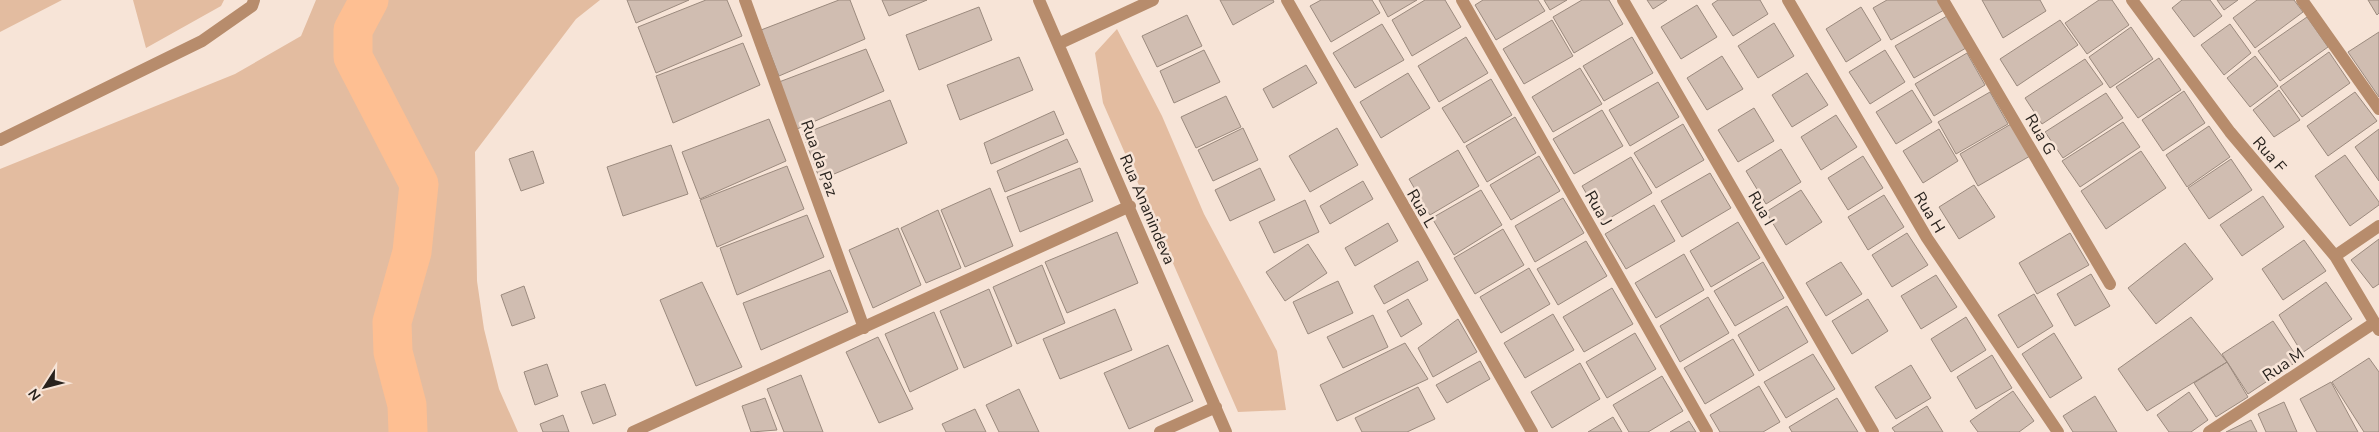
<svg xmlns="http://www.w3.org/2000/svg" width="2379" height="432" viewBox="0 0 2379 432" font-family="'Nunito Sans',sans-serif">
	<rect width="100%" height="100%" fill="#f7e4d7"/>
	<path fill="#e3bca0" d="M 0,0 L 62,0 L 0,32 Z
		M 133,0 L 224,0 L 221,6 L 146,48 Z
		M 316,0 L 600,0 L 576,19 L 475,152 L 477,281 L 484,329 L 499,389 L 518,432 L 0,432 L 0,169 L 235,74 L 301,36 Z
		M 1117,29 L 1162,116 L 1204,214 L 1277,351 L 1286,410 L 1238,412 L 1103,103 L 1095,53 Z"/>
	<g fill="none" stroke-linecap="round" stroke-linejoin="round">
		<path stroke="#febf92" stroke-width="39" d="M 369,0 L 353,30 L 353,57 L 419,184 L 412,252 L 392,322 L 393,352 L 407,405 L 408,432"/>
	</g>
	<path fill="#d0bdb1" stroke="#9b8a7e" d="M 627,0 L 689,0 L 636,23 Z
		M 706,0 L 727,0 L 742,36 L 656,73 L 638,27 Z
		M 839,0 L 850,0 L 865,39 L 779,76 L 761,30 Z
		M 882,0 L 927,0 L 889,16 Z
		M 1220,0 L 1273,0 L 1274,2 L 1233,25 Z
		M 1321,0 L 1372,0 L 1380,13 L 1331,42 L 1310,6 Z
		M 1379,0 L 1417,0 L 1388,17 Z
		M 1425,0 L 1445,0 L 1461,27 L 1412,56 L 1392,20 Z
		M 1483,0 L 1538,0 L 1545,11 L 1496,40 L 1475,5 Z
		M 1544,0 L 1567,0 L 1550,10 Z
		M 1582,0 L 1609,0 L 1623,24 L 1574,53 L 1553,17 Z
		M 1647,0 L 1667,0 L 1653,9 Z
		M 1718,0 L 1760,0 L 1768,14 L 1733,36 L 1712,4 Z
		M 1887,0 L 1938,0 L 1944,10 L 1891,40 L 1873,8 Z
		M 1982,0 L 2040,0 L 2046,11 L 2003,38 Z
		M 2099,0 L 2112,0 L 2129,25 L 2087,54 L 2065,23 Z
		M 2182,0 L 2210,0 L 2222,16 L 2194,37 L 2172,8 Z
		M 2217,0 L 2238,0 L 2224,10 Z
		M 2257,0 L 2294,0 L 2303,12 L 2255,48 L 2233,18 Z
		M 2368,0 L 2379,0 L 2379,13 L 2377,15 Z
		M 1697,5 L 1717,37 L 1681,59 L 1661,27 Z
		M 979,7 L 992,40 L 919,70 L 906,35 Z
		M 1861,7 L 1881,40 L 1846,62 L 1826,29 Z
		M 1187,15 L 1202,46 L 1157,67 L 1142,36 Z
		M 1947,16 L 1966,48 L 1914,78 L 1895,46 Z
		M 2307,17 L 2328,47 L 2280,81 L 2258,51 Z
		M 1552,20 L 1573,56 L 1524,84 L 1503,49 Z
		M 2060,20 L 2078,45 L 2017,86 L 2000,59 Z
		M 1774,23 L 1794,56 L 1758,78 L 1738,46 Z
		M 1382,24 L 1404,60 L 1355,88 L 1333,53 Z
		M 2230,24 L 2251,53 L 2224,75 L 2201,45 Z
		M 2131,27 L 2153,59 L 2110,88 L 2089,57 Z
		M 2379,32 L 2379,97 L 2348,52 Z
		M 1466,37 L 1488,73 L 1439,102 L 1418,66 Z
		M 1632,37 L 1653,73 L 1604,101 L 1583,66 Z
		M 743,43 L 760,85 L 673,123 L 656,76 Z
		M 866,49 L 884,91 L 797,129 L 779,82 Z
		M 1204,50 L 1220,82 L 1174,103 L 1160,71 Z
		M 1885,50 L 1905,82 L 1870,104 L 1849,72 Z
		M 2329,52 L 2350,83 L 2302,117 L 2280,87 Z
		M 1967,53 L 1985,85 L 1934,116 L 1915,84 Z
		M 1722,56 L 1743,89 L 1707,110 L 1687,78 Z
		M 2255,56 L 2278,86 L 2250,107 L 2227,78 Z
		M 1019,57 L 1033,90 L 960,120 L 947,85 Z
		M 2159,58 L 2181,90 L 2138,118 L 2116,87 Z
		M 2085,59 L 2103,84 L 2042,124 L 2025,98 Z
		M 1306,65 L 1317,83 L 1273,108 L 1263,89 Z
		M 1580,68 L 1602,104 L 1553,132 L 1532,97 Z
		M 1408,73 L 1430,108 L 1381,138 L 1360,102 Z
		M 1807,73 L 1828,105 L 1792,127 L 1772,95 Z
		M 1491,79 L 1512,115 L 1464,143 L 1442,108 Z
		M 1658,82 L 1679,117 L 1630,146 L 1609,110 Z
		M 1912,90 L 1932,122 L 1896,144 L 1876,112 Z
		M 2279,90 L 2300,120 L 2274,137 L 2253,110 Z
		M 2184,91 L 2205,123 L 2163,151 L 2142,120 Z
		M 1990,92 L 2008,124 L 1956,154 L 1938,122 Z
		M 2355,92 L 2377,121 L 2328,156 L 2307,126 Z
		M 2106,93 L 2123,118 L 2063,158 L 2045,132 Z
		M 1226,96 L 1241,127 L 1196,148 L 1181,117 Z
		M 890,100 L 907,143 L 820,180 L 803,134 Z
		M 1754,108 L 1774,141 L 1738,162 L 1718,130 Z
		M 1602,110 L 1623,146 L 1574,174 L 1553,139 Z
		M 1054,111 L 1064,134 L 991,164 L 984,143 Z
		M 1836,115 L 1857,147 L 1821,170 L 1801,137 Z
		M 1515,117 L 1536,153 L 1487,182 L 1466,146 Z
		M 769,119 L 786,161 L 700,199 L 682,152 Z
		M 2123,122 L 2140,147 L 2080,187 L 2062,161 Z
		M 1683,124 L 1704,160 L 1656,188 L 1634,153 Z
		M 2011,124 L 2030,156 L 1978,186 L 1960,154 Z
		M 2209,126 L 2230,157 L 2187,187 L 2166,155 Z
		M 1243,128 L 1258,160 L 1213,181 L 1198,150 Z
		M 1337,128 L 1358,165 L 1310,192 L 1289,156 Z
		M 1939,129 L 1958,161 L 1923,183 L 1903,151 Z
		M 2379,129 L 2379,181 L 2355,147 Z
		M 1067,139 L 1078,162 L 1005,192 L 997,171 Z
		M 671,145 L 688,194 L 623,216 L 607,167 Z
		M 1781,149 L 1801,182 L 1766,204 L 1746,171 Z
		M 1458,150 L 1479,186 L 1430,215 L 1409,179 Z
		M 533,151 L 544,183 L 521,191 L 509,159 Z
		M 2141,151 L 2166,188 L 2106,229 L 2081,191 Z
		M 2345,155 L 2379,202 L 2379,205 L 2350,226 L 2315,176 Z
		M 1539,156 L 1560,191 L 1511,220 L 1490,185 Z
		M 1863,156 L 1883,188 L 1848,210 L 1828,178 Z
		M 1631,157 L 1652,193 L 1603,222 L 1582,186 Z
		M 2231,159 L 2252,190 L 2209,219 L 2188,188 Z
		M 787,166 L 804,209 L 717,247 L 700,200 Z
		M 1080,168 L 1093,201 L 1020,232 L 1007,197 Z
		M 1260,168 L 1275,200 L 1230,221 L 1215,190 Z
		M 1710,173 L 1731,208 L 1682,237 L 1661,201 Z
		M 1363,181 L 1373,199 L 1330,224 L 1320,206 Z
		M 1974,185 L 1995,217 L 1959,239 L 1939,207 Z
		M 990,188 L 1013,246 L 965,267 L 941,210 Z
		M 1481,190 L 1502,225 L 1454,255 L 1432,218 Z
		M 1801,190 L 1822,222 L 1786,245 L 1766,212 Z
		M 1884,195 L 1904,227 L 1868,250 L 1848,217 Z
		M 2263,196 L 2284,227 L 2242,256 L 2220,225 Z
		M 1563,198 L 1584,233 L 1535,262 L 1515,226 Z
		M 1305,200 L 1319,232 L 1274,253 L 1259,222 Z
		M 1654,205 L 1675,241 L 1626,269 L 1605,234 Z
		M 938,210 L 961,268 L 926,283 L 901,228 Z
		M 807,215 L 824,257 L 737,295 L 720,248 Z
		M 1738,222 L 1760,258 L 1711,287 L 1690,251 Z
		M 1388,223 L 1398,241 L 1355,266 L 1345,248 Z
		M 898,228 L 921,285 L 873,308 L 849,250 Z
		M 1503,229 L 1524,265 L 1475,294 L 1454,258 Z
		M 1117,232 L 1138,283 L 1067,313 L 1045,262 Z
		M 1907,233 L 1928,265 L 1892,287 L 1872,255 Z
		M 2070,233 L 2089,265 L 2037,294 L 2019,263 Z
		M 2379,239 L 2379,284 L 2373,288 L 2351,260 Z
		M 2304,240 L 2326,271 L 2283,300 L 2262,269 Z
		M 1586,241 L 1607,276 L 1558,305 L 1537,269 Z
		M 2185,243 L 2213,279 L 2156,324 L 2128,288 Z
		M 1308,244 L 1327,273 L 1285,301 L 1266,272 Z
		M 1684,254 L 1704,290 L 1656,318 L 1635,283 Z
		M 1418,261 L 1428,280 L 1384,304 L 1374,286 Z
		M 1763,262 L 1784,298 L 1735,326 L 1714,291 Z
		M 1841,262 L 1862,294 L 1826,316 L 1806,283 Z
		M 1042,265 L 1065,323 L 1017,344 L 993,287 Z
		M 1529,268 L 1550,304 L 1501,333 L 1480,297 Z
		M 830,270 L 848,312 L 761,350 L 743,303 Z
		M 2091,274 L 2110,306 L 2075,326 L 2057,294 Z
		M 1936,275 L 1957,307 L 1921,329 L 1901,296 Z
		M 1338,281 L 1353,313 L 1308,334 L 1293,302 Z
		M 702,282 L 742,367 L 696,386 L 660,300 Z
		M 2326,282 L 2352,319 L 2302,353 L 2279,315 Z
		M 524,286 L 535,318 L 512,326 L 501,295 Z
		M 1612,288 L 1633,324 L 1584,352 L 1563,317 Z
		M 989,289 L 1012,346 L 964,368 L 940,311 Z
		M 2034,294 L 2053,326 L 2018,348 L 1998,315 Z
		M 1708,297 L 1729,333 L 1680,362 L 1660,326 Z
		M 1408,299 L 1422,324 L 1401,337 L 1387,311 Z
		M 1868,299 L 1888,331 L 1852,354 L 1832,321 Z
		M 1787,306 L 1808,342 L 1759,371 L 1738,335 Z
		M 1115,309 L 1132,350 L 1060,379 L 1043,339 Z
		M 934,312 L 958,369 L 910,392 L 885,334 Z
		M 1553,314 L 1574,350 L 1525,378 L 1504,343 Z
		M 1373,315 L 1388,347 L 1343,368 L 1327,337 Z
		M 1966,317 L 1986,350 L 1951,372 L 1931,339 Z
		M 2191,317 L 2227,362 L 2147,411 L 2118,369 Z
		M 1458,319 L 1477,352 L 1433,377 L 1418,348 Z
		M 2273,321 L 2299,360 L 2248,394 L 2222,354 Z
		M 1635,333 L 1656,369 L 1607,398 L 1586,362 Z
		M 2054,333 L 2082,378 L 2050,398 L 2022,354 Z
		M 878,337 L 913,409 L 879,423 L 846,352 Z
		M 1733,339 L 1754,375 L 1705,404 L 1684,368 Z
		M 1405,343 L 1428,379 L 1337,421 L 1320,385 Z
		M 1168,345 L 1193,401 L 1129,429 L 1104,373 Z
		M 1813,354 L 1835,389 L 1786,418 L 1764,382 Z
		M 1992,355 L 2012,388 L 1976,409 L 1957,377 Z
		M 2369,358 L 2379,372 L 2379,432 L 2364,432 L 2332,382 Z
		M 1480,361 L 1490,379 L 1447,403 L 1436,385 Z
		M 2227,362 L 2248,397 L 2216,417 L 2194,383 Z
		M 1580,363 L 1600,399 L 1552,428 L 1531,392 Z
		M 547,364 L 558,396 L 535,405 L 524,372 Z
		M 1911,365 L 1931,398 L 1896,419 L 1875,387 Z
		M 801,375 L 823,432 L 784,432 L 767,389 Z
		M 1662,376 L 1683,411 L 1648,432 L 1629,432 L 1613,405 Z
		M 2331,382 L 2358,432 L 2317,432 L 2300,399 Z
		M 605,384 L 616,415 L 593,424 L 581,392 Z
		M 1759,386 L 1780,422 L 1763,432 L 1720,432 L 1710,415 Z
		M 1418,387 L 1435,419 L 1407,432 L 1362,432 L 1355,418 Z
		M 1019,389 L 1039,432 L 999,432 L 986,405 Z
		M 2013,391 L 2034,421 L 2019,432 L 1978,432 L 1970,421 Z
		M 2189,392 L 2208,420 L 2191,432 L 2169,432 L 2157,415 Z
		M 2095,396 L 2117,432 L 2073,432 L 2063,416 Z
		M 765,398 L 777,430 L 751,432 L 742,406 Z
		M 1837,398 L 1858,432 L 1792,432 L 1789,427 Z
		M 2284,402 L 2297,432 L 2266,432 L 2258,414 Z
		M 1927,406 L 1943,432 L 1895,432 L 1892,428 Z
		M 975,409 L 986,432 L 946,432 L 942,424 Z
		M 563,415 L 569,432 L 543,432 L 540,424 Z
		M 1613,417 L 1622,432 L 1588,432 Z
		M 2251,420 L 2257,432 L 2226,432 Z
		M 1689,421 L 1696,432 L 1670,432 Z"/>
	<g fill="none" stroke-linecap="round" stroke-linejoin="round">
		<path stroke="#b78c6c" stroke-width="12" d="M 745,0 L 864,328
			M 1039,0 L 1226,432
			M 1287,0 L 1532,432
			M 1462,0 L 1707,432
			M 1623,0 L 1873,432
			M 1788,0 L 1927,238 L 2058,432
			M 1943,0 L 2110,284
			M 2132,0 L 2230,132 L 2335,256 L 2379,330
			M 2302,0 L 2379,109
			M 1058,44 L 1153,0
			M 0,140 L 202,41 L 252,6 L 254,0
			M 2335,256 L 2379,226
			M 633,432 L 1130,206
			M 1160,432 L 1216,407
			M 2209,432 L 2374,323"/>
	</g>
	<g text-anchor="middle" stroke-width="5" stroke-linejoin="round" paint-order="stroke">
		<g font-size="16" fill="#28221d" stroke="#f7e4d7">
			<text transform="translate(2041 134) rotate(60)" y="6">Rua G</text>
			<text transform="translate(2270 154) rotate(49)" y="6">Rua F</text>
			<text transform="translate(820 158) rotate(70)" y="6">Rua da Paz</text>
			<text transform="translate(1422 208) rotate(60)" y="6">Rua L</text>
			<text transform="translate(1599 208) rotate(60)" y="6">Rua J</text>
			<text transform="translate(1762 208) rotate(60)" y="6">Rua I</text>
			<text transform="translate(1148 209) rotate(67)" y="6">Rua Ananindeva</text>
			<text transform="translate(1930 212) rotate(59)" y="6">Rua H</text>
			<text transform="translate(2283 364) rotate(-34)" y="6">Rua M</text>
		</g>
	</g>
	<g transform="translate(45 387) rotate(234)" stroke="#f7e4d7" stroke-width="4" paint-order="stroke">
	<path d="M0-4L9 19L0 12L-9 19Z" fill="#28221d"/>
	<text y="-8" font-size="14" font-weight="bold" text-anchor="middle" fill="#28221d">N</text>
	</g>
</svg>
